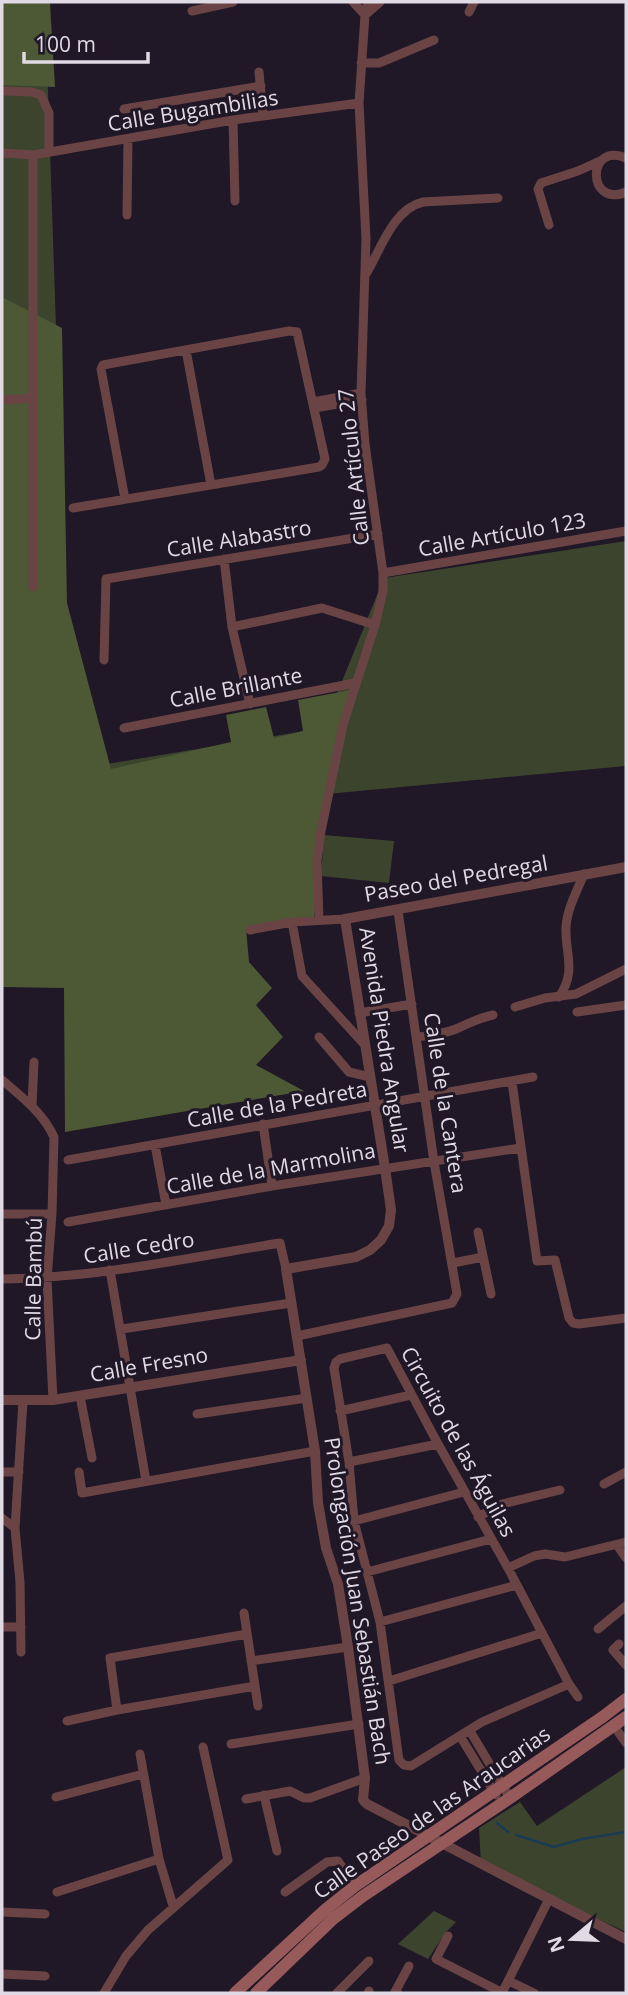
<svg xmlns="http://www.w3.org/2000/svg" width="628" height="1995" viewBox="0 0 628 1995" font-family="'Open Sans',sans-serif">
	<rect width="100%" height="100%" fill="#201727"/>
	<path fill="#3c442e" d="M 2,2 L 45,2 L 71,770 L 323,728 L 384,578 L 626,541 L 626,766 L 327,794 L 2,898 Z
		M 324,835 L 394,841 L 389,883 L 321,876 Z
		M 626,1767 L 626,1932 L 481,1864 L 479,1828 L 520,1802 L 537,1826 Z
		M 434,1911 L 456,1922 L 446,1932 L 428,1959 L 398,1944 Z"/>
	<path fill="#4c5934" d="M 2,2 L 56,2 L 50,3 L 55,87 L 2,85 Z
		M 2,297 L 62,328 L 67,603 L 111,769 L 231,742 L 226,715 L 266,707 L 274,738 L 303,731 L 298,700 L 351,690 L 323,804 L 314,917 L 246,928 L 249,962 L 272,988 L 256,1005 L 283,1037 L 256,1065 L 304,1091 L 65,1132 L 64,988 L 2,987 Z"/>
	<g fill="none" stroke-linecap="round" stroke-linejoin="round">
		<path stroke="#1a3b53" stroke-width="2.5" d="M 497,1823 L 508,1832
			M 516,1835 L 554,1847 L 582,1839 L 626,1832"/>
		<path stroke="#6a4444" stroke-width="9" d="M 353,2 L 365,15 L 380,2
			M 192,11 L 233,2
			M 469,12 L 474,2
			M 361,63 L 379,63 L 434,40
			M 259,72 L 263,116
			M 5,91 L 32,92 L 41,95 L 49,113 L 49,152
			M 124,109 L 261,86
			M 233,120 L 235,201
			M 2,153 L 33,155 L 233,120 L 359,103
			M 33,155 L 33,587
			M 626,158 C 586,141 587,209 626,192
			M 127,215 L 128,139
			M 549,225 L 538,189 L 541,183 L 578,171 L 602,160
			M 366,274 C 381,249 393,209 423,202 L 498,198
			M 186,350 L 211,485
			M 2,400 L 33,398
			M 313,402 L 361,393
			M 314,408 L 362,400
			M 73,508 C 155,494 237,480 319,467 L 322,465 L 325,459 L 297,332 L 289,331 L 103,365 L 101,369 L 125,499
			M 224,559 L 232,627 L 250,704
			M 383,573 L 626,531
			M 232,627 L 322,608 L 375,625
			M 104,660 L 106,579 L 378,534
			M 124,728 L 355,683
			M 319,920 L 317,861 L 321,831 L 343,725 L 375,625 L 383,591 L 383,573 L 365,444 L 361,393 L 366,239 L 359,103 L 365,15 L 368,2
			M 292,922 L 302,976 L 364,1044
			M 250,930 L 292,922 L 345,919
			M 559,997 C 577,971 565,955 566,927 C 567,909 577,891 584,874
			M 515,1007 L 545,998 L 576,994 L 626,969
			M 577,1012 L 626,1005
			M 359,1013 L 412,1004
			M 319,1037 L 349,1072 L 370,1077
			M 418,1037 C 431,1035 444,1034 456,1029 C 470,1023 478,1018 493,1015
			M 2,1080 C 22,1097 43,1113 54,1137 L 52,1214 L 47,1279 L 53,1400
			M 512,1082 L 537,1261 L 555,1260 L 569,1318 L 573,1323 L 579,1324 L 626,1318
			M 32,1105 L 34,1062
			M 263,1124 L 272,1186
			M 155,1145 L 166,1205
			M 68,1160 L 533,1077
			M 2,1214 L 52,1214
			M 68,1222 L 272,1186 L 520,1148
			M 478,1232 L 491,1294
			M 453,1263 L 483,1257
			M 110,1270 L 146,1481
			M 2,1279 C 95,1278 188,1258 280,1243 L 286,1269
			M 122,1329 L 291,1303
			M 297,1336 L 452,1303 L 457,1294 L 434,1162 L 398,911
			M 80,1396 L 92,1458
			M 340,1411 L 411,1395
			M 197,1414 L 307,1398
			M 349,1462 L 438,1444
			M 2,1472 L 19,1472
			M 79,1472 L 82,1493 L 315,1451
			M 604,1484 L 626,1472
			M 478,1517 L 502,1504 L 560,1490
			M 2,1518 L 15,1528
			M 354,1521 L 464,1492
			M 617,1545 L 626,1558
			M 508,1568 L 534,1556 L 545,1554 L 565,1557 L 626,1542
			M 367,1572 L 491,1539
			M 244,1613 L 258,1706
			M 380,1622 L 517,1585
			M 2,1627 L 21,1627
			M 598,1629 L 626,1606
			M 619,1644 L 613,1650 L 626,1665
			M 21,1652 L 20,1582 L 15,1528 L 23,1401
			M 251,1661 L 348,1647
			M 389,1681 L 542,1633
			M 569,1684 L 482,1722 L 411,1766 L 404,1765 L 399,1760 L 380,1622 L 354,1521 L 349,1462 L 334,1368 L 336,1362 L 340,1359 L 387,1348 L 438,1444 L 508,1568 L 569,1684 L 578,1697
			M 117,1710 L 110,1658 L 247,1634
			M 67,1721 L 117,1710 L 255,1686
			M 614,1726 L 626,1743
			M 470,1731 L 510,1798
			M 460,1736 L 496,1795
			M 231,1744 L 359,1724
			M 140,1754 L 159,1859 L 173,1906
			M 264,1795 L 277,1851
			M 56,1797 L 143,1774
			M 246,1799 L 290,1791 L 304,1798 L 310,1798 L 365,1778
			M 57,1892 L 159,1859
			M 285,1892 L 327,1862 L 338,1861 L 355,1886
			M 2,1912 L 45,1914
			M 448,1936 L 436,1959 L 503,1993
			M 2,1974 L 45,1976
			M 509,1981 L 534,1993
			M 104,1993 L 126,1956 L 148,1930 L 228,1860 L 203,1747
			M 337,1993 L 369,1961
			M 368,1993 L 369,1991
			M 398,1993 L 395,1992 L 409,1966
			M 502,1993 L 548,1901"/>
		<path stroke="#6a4444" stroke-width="10" d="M 626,867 L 345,919 L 385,1168 L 391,1210 L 389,1226 L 381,1240 L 370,1250 L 356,1257 L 286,1269 L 315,1451 L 318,1503 L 326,1548 L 338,1584 L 348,1647 L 365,1778 L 363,1800 L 367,1804 L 626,1939
			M 2,1400 L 53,1400 L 301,1360"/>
		<path stroke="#975a5a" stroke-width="12" d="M 235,1993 L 325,1910 L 355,1886 L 604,1716 L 626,1699
			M 256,1993 L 333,1919 L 363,1896 L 510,1798 L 626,1717"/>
	</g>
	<g text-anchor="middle" stroke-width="6" stroke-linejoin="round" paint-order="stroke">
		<g font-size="21" fill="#e0dae5" stroke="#201727">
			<text transform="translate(193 111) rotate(-9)" y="7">Calle Bugambilias</text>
			<text transform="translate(354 467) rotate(-96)" y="7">Calle Artículo 27</text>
			<text transform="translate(502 535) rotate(-10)" y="7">Calle Artículo 123</text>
			<text transform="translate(239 539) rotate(-9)" y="7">Calle Alabastro</text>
			<text transform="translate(236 688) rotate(-11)" y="7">Calle Brillante</text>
			<text transform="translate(456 879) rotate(-10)" y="7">Paseo del Pedregal</text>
			<text transform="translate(384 1040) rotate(81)" y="7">Avenida Piedra Angular</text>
			<text transform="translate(445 1103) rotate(81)" y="7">Calle de la Cantera</text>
			<text transform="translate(277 1105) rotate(-10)" y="7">Calle de la Pedreta</text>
			<text transform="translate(271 1169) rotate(-10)" y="7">Calle de la Marmolina</text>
			<text transform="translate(139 1248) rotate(-9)" y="7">Calle Cedro</text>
			<text transform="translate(34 1279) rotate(-89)" y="7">Calle Bambú</text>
			<text transform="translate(149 1365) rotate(-10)" y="7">Calle Fresno</text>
			<text transform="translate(458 1442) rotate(61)" y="7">Circuito de las Águilas</text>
			<text transform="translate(357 1601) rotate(81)" y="7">Prolongación Juan Sebastián Bach</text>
			<text transform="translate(432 1813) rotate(-35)" y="7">Calle Paseo de las Araucarias</text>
		</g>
	</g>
	<rect width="628" height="1995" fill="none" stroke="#e0dae5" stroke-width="7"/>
	<g transform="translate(572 1939) rotate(251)" stroke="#201727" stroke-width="5" paint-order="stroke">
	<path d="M0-5L12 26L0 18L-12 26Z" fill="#e0dae5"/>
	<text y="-10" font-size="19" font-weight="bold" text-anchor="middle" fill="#e0dae5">N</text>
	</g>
	<path d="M24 52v10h124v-10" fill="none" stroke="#e0dae5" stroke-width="3.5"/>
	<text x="35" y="52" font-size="21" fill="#e0dae5" stroke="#201727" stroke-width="5" paint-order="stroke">100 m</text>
</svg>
